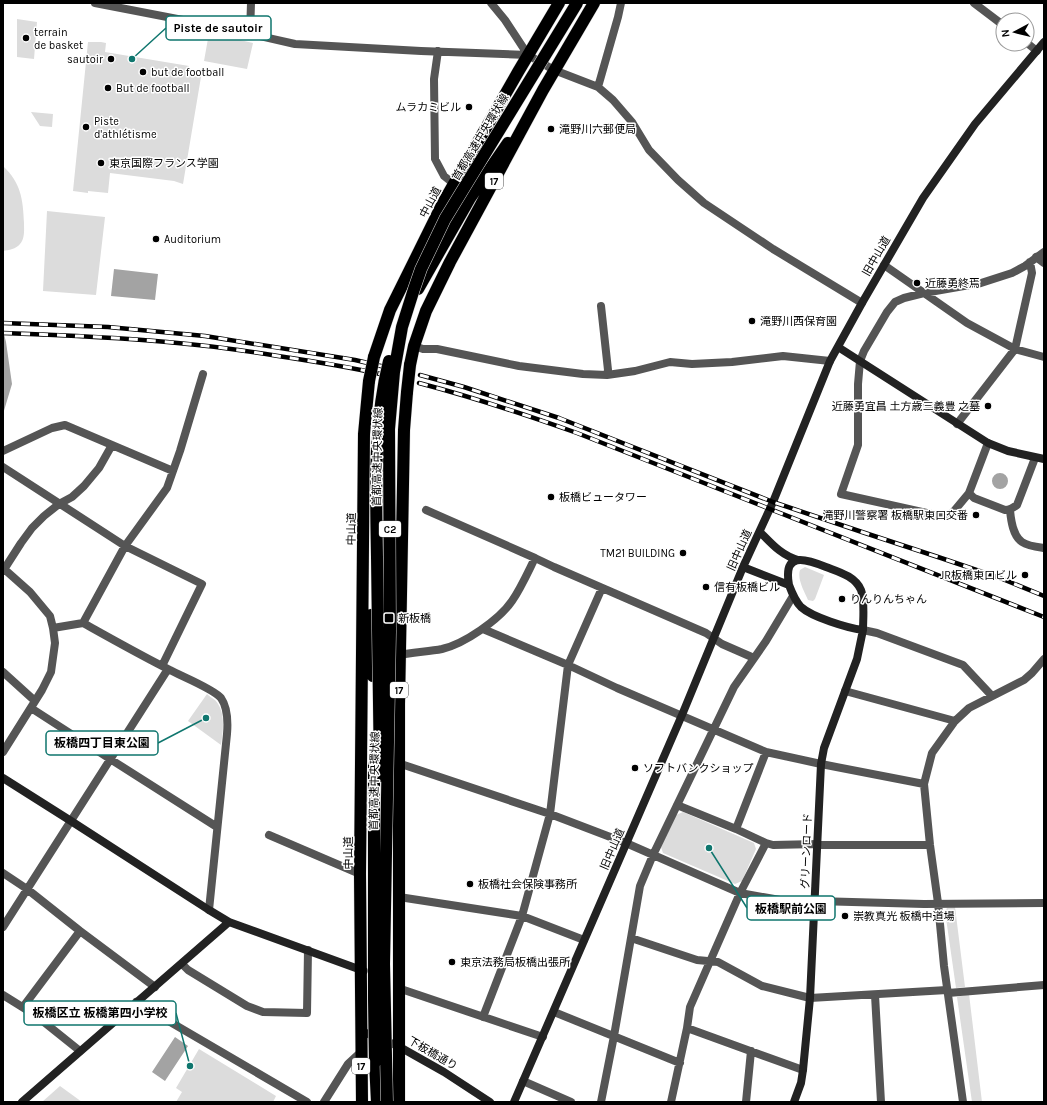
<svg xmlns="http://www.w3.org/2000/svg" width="1047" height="1105" viewBox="0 0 1047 1105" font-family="Karla,'Noto Sans JP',sans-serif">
	<rect width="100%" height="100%" fill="#fff"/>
	<path fill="#dcdcdc" d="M 17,19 L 37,22 L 34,59 L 17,57 Z
		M 209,33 L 253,43 L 247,69 L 204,61 Z
		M 88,42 L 101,42 L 106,43 L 105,52 L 189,66 L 189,70 L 202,71 L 183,184 L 174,181 L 110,173 L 108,193 L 88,191 L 88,193 L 73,191 Z
		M 31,112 L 53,114 L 52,127 L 40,126 Z
		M 3,166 C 21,183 23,199 24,223 C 24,230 25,238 20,244 C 16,249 9,250 3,251 Z
		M 47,211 L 105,217 L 96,295 L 43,291 Z
		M 805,567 L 824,575 L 815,599 L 813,601 L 808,600 C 804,591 797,579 800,570 Z
		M 207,694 C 209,696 212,698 215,700 C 226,711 223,731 221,745 L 188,721 Z
		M 683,812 L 754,843 L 756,849 L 742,881 L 735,884 L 663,853 L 661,847 L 676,815 Z
		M 955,907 L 965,987 L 956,988 L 945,911 L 947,908 Z
		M 969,994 L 982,1102 L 972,1102 L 957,997 Z
		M 199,1049 L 276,1096 L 273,1102 L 176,1102 L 182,1092 L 176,1088 Z
		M 60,1086 L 82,1102 L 42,1102 Z"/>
	<path fill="#a3a3a3" d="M 114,269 L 158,274 L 155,300 L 111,296 Z
		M 3,330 L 6,342 L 12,384 L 3,414 Z
		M992 481a8 8 0 1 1 16 0a8 8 0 1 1-16 0Z
		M 175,1037 L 188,1046 L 165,1081 L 152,1072 Z"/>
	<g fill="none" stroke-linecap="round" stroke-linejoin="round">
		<g stroke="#dbdbdb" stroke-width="13">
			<path id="highway" d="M 418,289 L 470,198 L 508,143
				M 374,357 L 390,310 L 443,203 L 518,72 L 559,3
				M 410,365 L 414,346 L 426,311 L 450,262 L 543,90 L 594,3
				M 371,615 L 373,676
				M 375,1062 L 377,1102
				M 362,1102 L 360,874 L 364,434 L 369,381
				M 399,1102 L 399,704 L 404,430 L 407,392"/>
		</g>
		<path stroke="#555" stroke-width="8" d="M 95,3 L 224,28 L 295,44 L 421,51 L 528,55
			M 491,3 L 505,20 L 528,55 L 554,70 L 598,87 L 613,100 L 632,122 L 649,150 L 678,180 L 704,203 L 773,249 L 862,303
			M 974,3 L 1003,25
			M 250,34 L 251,3
			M 1027,43 L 1037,51
			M 438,51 L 434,79 L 435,159 L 444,176 L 454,184
			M 598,87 L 618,17 L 621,3
			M 1036,257 L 1044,263
			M 884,265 L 967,323 L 1015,349 L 1044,357
			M 601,306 L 608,370 L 607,375
			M 414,346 L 423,349 L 437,349 L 519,366 L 583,374 L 607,375 L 635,371 L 670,362 L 692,364 L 732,362 L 783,356 L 830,361
			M 957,424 L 1015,349 L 1032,273 L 1030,262
			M 988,443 L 969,493 L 954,511 L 951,514 L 942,516 L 936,515 L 841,494 L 858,445 L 858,384 L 860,361 L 864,351 L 887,312 L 895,302 L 904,298 L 924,293 L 981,283 L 1012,273 L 1025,266 L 1044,252
			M 3,451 L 52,428 L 65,425 L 173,471
			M 3,467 L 125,546 L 202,584 L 162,666
			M 969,493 L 974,498 L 1005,510 C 1010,510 1013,508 1017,505 L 1035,458
			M 426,510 L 535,558
			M 1010,510 C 1011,521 1013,536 1022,542 C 1028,546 1037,547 1044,548
			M 3,568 L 30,592 L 50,616 L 53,628 L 55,643 L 51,672 L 42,690 L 3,752
			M 3,571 L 21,543 L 32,528 L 44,516 L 59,504 L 72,497 L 84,486 L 99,468 L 112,445
			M 83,623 C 112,639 140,655 170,670 C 181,676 214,689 221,698 C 228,708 228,722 227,734 L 209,910
			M 53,628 L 83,623 L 125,546 L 167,488 L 180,451 L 203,374
			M 483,629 L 568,665 L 617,688 L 766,752 L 821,764 L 924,784
			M 863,630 L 877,633 L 963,665 L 992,696
			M 396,656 C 411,652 427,652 442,649 C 464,644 499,620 512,601 C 521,588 528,572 535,558 L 554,567 L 706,633 L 722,644 L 754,658
			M 3,672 L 35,701
			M 845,691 L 955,721
			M 31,708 L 110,759 L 217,827
			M 398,763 L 550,814 L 626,843 L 740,893 L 780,900 L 924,904 L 1044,903
			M 677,805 L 736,829 L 766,843 L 773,845 L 817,844
			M 736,829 L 766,752
			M 269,835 L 360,874
			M 817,845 L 930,845
			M 3,873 L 27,889 L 80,931 L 155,987
			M 399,897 L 522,916 L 584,940
			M 3,927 L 168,669
			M 631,938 L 697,960 L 718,962 L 762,986 L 810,998 L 947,990
			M 182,964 L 188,970 L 247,1006 L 263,1012 L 307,1013 L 308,950
			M 398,988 L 543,1037
			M 948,993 L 1044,985
			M 3,995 L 35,1015 L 80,1051
			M 875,995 L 881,1102
			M 136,1002 L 307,1102
			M 23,1007 L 80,931
			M 554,1012 L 680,1063
			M 483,1017 L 522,916 L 550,814 L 568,665 L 602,588
			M 687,1028 L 803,1070
			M 523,1081 L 571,1102
			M 324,1102 L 348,1064 L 361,1052
			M 601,1102 L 614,1036 L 640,886 L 653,855 L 734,687 L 766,641 L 793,596
			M 671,1102 L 687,1028 L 690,1007 L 740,893 L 766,843
			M 746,1102 L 751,1051
			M 963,1102 L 944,966 L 938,903 L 930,845 L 924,784 L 932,753 L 955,721 L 969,708 L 1024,680 L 1032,673 L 1044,659"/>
		<path stroke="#222" stroke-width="8" d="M 838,347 L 988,443 L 1008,451 L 1044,459
			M 760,532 C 772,544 781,555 798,560
			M 743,567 L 789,585 C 792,593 795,601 801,607 C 812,617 847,628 863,630 C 863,619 865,600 861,590 C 855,576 839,572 826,567 C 804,558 783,552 789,585
			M 3,778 L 71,821 L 209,910 L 229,922 L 364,971
			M 361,1031 L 398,1046 L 444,1072 L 490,1102
			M 22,1102 L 229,922
			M 514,1102 L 682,715 L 743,567 L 773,502 L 830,361 L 862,303 L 923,198 L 975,124 L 1044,42
			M 794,1102 L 801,1083 L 803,1070 L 810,998 L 821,764 L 824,748 L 857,659 L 863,630"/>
		<use href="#highway" stroke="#000" stroke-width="12"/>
		<g stroke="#000" stroke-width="4.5">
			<path id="rail" d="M 3,323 L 108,327 L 205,336 L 355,360 L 398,370
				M 3,333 C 58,335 112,337 167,342 C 204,345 241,350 278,356 C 318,362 358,368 397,378
				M 420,375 L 464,387 L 559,418 L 773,502 L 862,532 L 941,558 L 1000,578 L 1044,596
				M 419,383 C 472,397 524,414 577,433 L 1044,617"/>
		</g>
		<use href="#rail" stroke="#fff" stroke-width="3" stroke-dasharray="9" stroke-linecap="butt"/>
		<g stroke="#dbdbdb" stroke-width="13" stroke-linecap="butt">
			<path id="highway-bridge" d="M 369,381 L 374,357
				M 407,392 L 410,365
				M 374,765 L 374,999 L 375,1062
				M 380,776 C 379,703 378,630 377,557 C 376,492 373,425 389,361
				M 387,1102 L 384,964 L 390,632 L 389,429 L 394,372 L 402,327 L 414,289 L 421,269 L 445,219 L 577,3"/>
		</g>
		<use href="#highway-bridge" stroke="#000" stroke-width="12"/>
	</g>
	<g fill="#000" stroke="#fff" stroke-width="1.5">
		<circle cx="26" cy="38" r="4"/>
		<circle cx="111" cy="59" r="4"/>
		<circle cx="143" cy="72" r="4"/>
		<circle cx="108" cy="88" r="4"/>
		<circle cx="469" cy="107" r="4"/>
		<circle cx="86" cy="127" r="4"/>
		<circle cx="551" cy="129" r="4"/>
		<circle cx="101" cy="163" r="4"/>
		<circle cx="156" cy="239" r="4"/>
		<circle cx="917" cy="283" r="4"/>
		<circle cx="752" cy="321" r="4"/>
		<circle cx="988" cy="406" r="4"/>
		<circle cx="551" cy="497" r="4"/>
		<circle cx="976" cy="515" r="4"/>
		<circle cx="683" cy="553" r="4"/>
		<circle cx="1025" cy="575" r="4"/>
		<circle cx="706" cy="587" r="4"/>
		<circle cx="842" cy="599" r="4"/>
		<rect x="384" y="613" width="10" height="10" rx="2"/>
		<circle cx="635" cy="768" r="4"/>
		<circle cx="470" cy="884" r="4"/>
		<circle cx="845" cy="916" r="4"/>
		<circle cx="452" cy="962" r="4"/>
	</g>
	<g text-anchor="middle" stroke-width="3" stroke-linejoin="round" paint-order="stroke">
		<g fill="#fff" stroke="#4c4c4c" stroke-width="1">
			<rect x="485" y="173" width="18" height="16" rx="3"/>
			<rect x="379" y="521" width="22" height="16" rx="3"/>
			<rect x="390" y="682" width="18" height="16" rx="3"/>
			<rect x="352" y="1058" width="18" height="16" rx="3"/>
		</g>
		<g font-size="10" font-weight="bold" fill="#000">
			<text x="494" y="185">17</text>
			<text x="390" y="533">C2</text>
			<text x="399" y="694">17</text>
			<text x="361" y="1070">17</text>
		</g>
		<g font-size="11" fill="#000" stroke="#fff" text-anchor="start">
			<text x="34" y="36">terrain<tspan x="34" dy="13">de basket</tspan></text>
			<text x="103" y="63" text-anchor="end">sautoir</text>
			<text x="151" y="76">but de football</text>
			<text x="116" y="92">But de football</text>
			<text x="461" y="111" text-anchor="end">ムラカミビル</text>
			<text x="94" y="125">Piste<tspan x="94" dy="13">d'athlétisme</tspan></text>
			<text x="559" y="133">滝野川六郵便局</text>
			<text x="109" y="167">東京国際フランス学園</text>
			<text x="164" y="243">Auditorium</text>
			<text x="925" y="287">近藤勇終焉</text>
			<text x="760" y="325">滝野川西保育園</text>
			<text x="980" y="410" text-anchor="end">近藤勇宜昌 土方歳三義豊 之墓</text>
			<text x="559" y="501">板橋ビュータワー</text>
			<text x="968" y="519" text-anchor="end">滝野川警察署 板橋駅東口交番</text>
			<text x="675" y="557" text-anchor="end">TM21 BUILDING</text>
			<text x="1017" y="579" text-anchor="end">JR板橋東口ビル</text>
			<text x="714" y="591">信有板橋ビル</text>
			<text x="850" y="603">りんりんちゃん</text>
			<text x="398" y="622">新板橋</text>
			<text x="643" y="772">ソフトバンクショップ</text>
			<text x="478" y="888">板橋社会保険事務所</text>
			<text x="853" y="920">崇教真光 板橋中道場</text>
			<text x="460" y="966">東京法務局板橋出張所</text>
		</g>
		<g font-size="11" fill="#000" stroke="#fff">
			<text transform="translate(480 137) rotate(-59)" y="4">首都高速中央環状線</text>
			<text transform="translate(430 202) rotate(-62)" y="4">中山道</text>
			<text transform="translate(876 256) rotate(-60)" y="4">旧中山道</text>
			<text transform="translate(377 457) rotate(-89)" y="4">首都高速中央環状線</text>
			<text transform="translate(351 529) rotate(-89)" y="4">中山道</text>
			<text transform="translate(739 550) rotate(-66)" y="4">旧中山道</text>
			<text transform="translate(374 781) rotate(-89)" y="4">首都高速中央環状線</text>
			<text transform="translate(612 849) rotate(-67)" y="4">旧中山道</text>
			<text transform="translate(806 851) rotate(-88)" y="4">グリーンロード</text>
			<text transform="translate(348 853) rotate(-90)" y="4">中山道</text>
			<text transform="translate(433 1053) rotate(30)" y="4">下板橋通り</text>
		</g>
	</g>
	<path fill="none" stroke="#0f766e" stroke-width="1.5" d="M132 59L166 28M206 718L158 743M709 848L747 908M190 1066L176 1013"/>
	<g fill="#0f766e" stroke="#fff" stroke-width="1.5">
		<circle cx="132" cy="59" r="4"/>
		<circle cx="206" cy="718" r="4"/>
		<circle cx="709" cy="848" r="4"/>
		<circle cx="190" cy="1066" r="4"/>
	</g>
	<g fill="#fff" stroke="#0f766e" stroke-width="1.5">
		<rect x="166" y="16" width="105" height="24" rx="4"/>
		<rect x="46" y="731" width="112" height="24" rx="4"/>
		<rect x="747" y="896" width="88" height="24" rx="4"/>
		<rect x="24" y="1001" width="152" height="24" rx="4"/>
	</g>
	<g font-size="12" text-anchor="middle" font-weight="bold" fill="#000">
		<text x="218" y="32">Piste de sautoir</text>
		<text x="102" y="747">板橋四丁目東公園</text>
		<text x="791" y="913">板橋駅前公園</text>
		<text x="100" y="1017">板橋区立 板橋第四小学校</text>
	</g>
	<rect width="1047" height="1105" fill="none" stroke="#000000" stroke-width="8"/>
	<g transform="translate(1015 32) rotate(263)"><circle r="19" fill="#ffffff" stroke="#999999"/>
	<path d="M0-3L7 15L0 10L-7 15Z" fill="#000000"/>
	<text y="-6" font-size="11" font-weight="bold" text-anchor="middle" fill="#000000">N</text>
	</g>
</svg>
